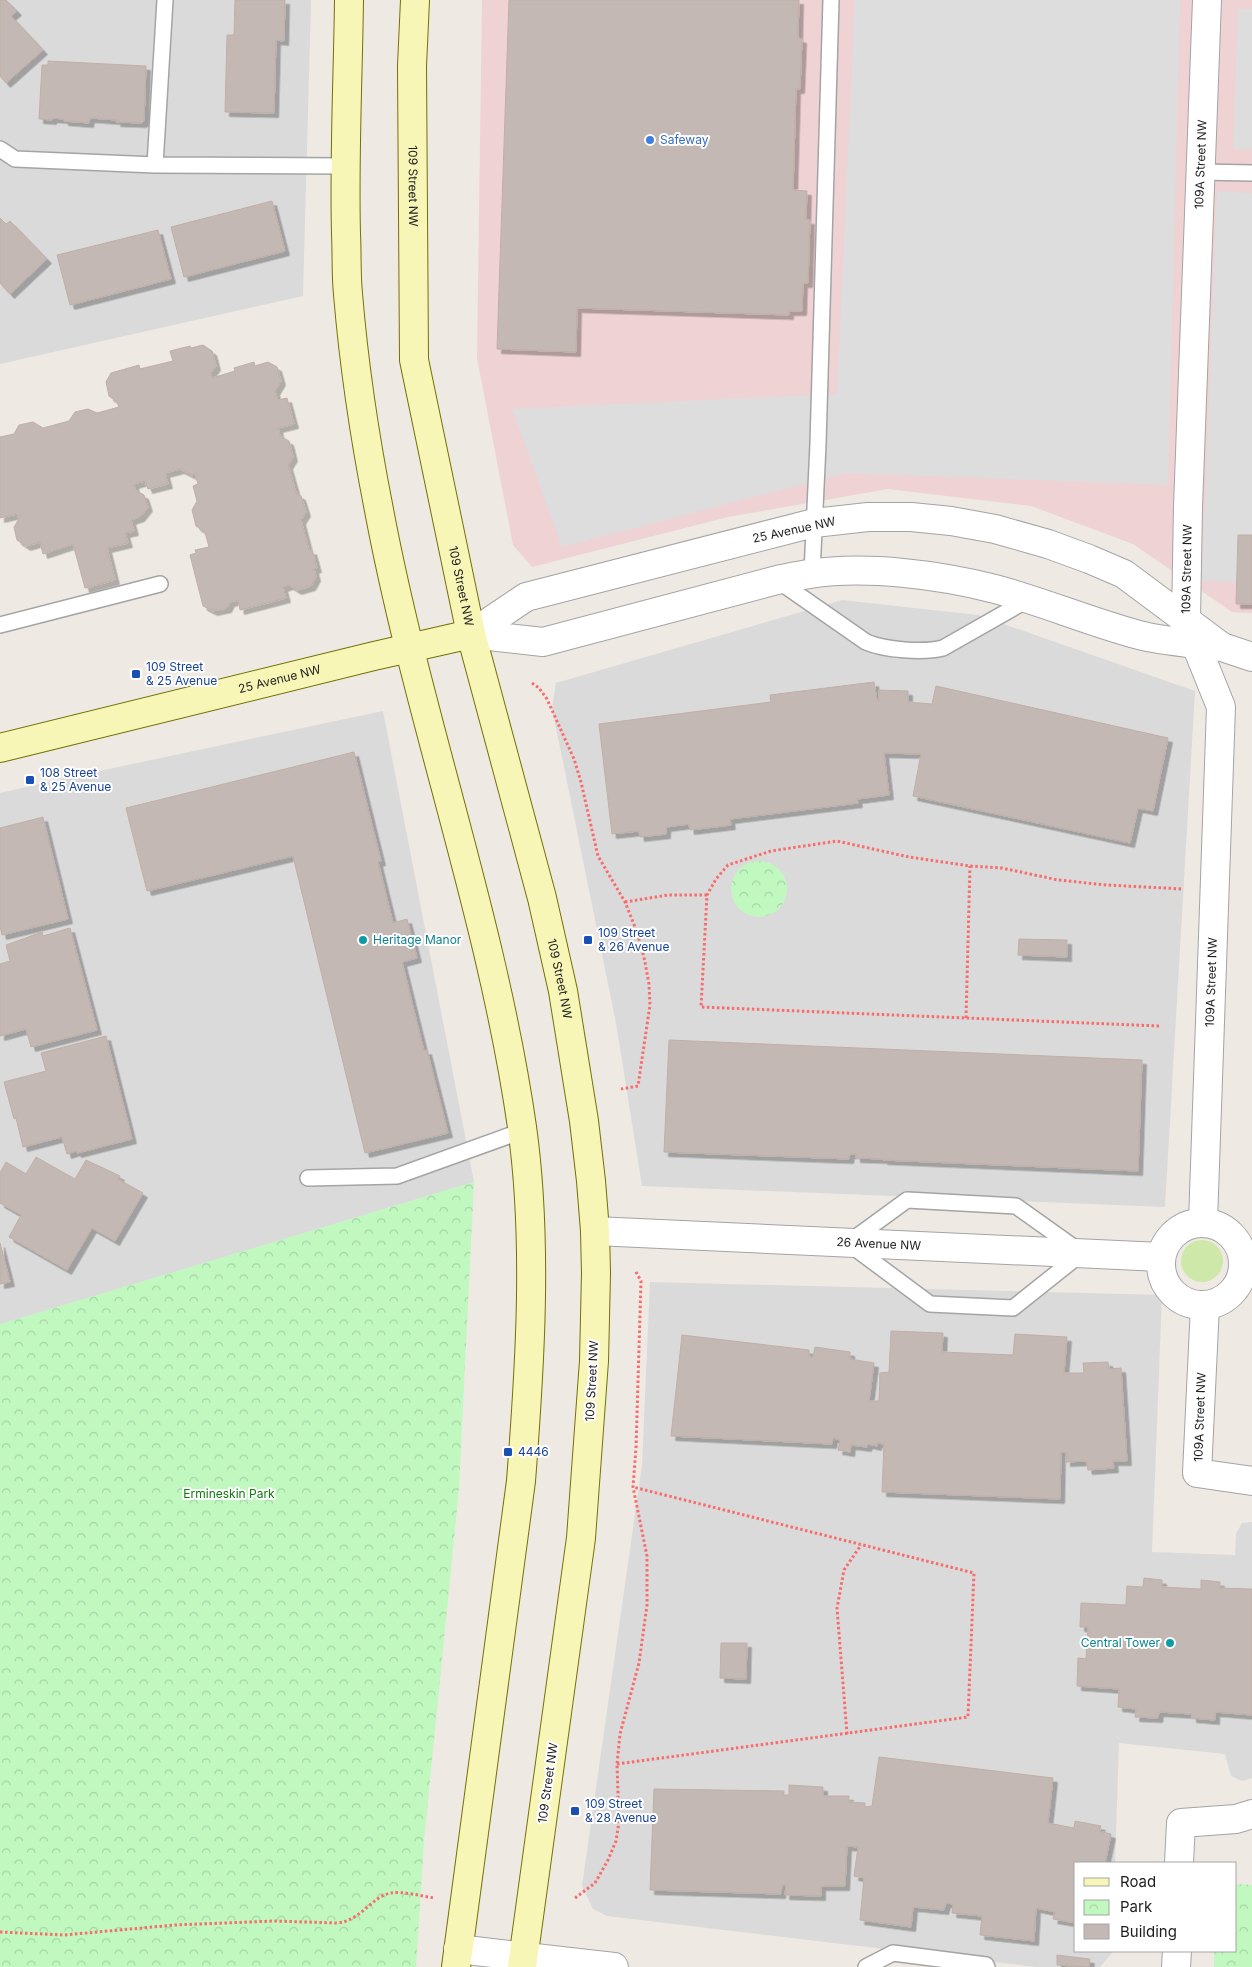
<svg xmlns="http://www.w3.org/2000/svg" width="1252" height="1967" viewBox="0 0 1252 1967" font-family="Inter,sans-serif">
	<defs>
		<pattern id="park-crowns" width="20" height="18" patternUnits="userSpaceOnUse" patternTransform="scale(1.25)"><rect width="20" height="18" fill="#c1f8c0"/><path d="M2 6a3 3 0 1 1 6 0M12 15a3 3 0 1 1 6 0" fill="none" stroke="#a5d4a5"/></pattern>
		<filter id="shadow"><feDropShadow dx="4.5" dy="4.5" stdDeviation="0" flood-color="#0004"/></filter>
	</defs>
	<rect width="100%" height="100%" fill="#eee9e3"/>
	<path fill="#dbdada" d="M 0,0 L 311,0 L 303,296 L 0,364 Z
		M 842,600 L 978,615 L 1195,691 L 1165,1207 L 642,1186 L 616,1023 L 552,708 L 556,683 Z
		M 383,711 L 474,1182 L 0,1325 L 0,793 L 52,781 Z
		M 650,1282 L 1162,1295 L 1152,1552 L 1235,1555 L 1236,1534 L 1242,1523 L 1252,1522 L 1252,1778 L 1242,1781 L 1231,1776 L 1225,1754 L 1119,1743 L 1115,1863 L 1076,1863 L 1076,1951 L 1112,1951 L 1112,1953 L 1100,1967 L 1036,1967 L 607,1916 L 593,1909 L 582,1886 L 642,1465 Z"/>
	<path fill="#efd2d4" d="M 482,0 L 1252,0 L 1252,613 L 1232,612 L 1133,544 L 1031,506 L 888,489 L 728,517 L 532,567 L 513,545 L 477,358 Z"/>
	<path fill="#cee8a9" d="M1181 1261a21 21 0 1 1 42 0a21 21 0 1 1-42 0Z"/>
	<path fill="url(#park-crowns)" d="M731 889a28 28 0 1 1 56 0a28 28 0 1 1-56 0Z
		M 474,1182 L 459,1489 L 424,1841 L 416,1967 L 0,1967 L 0,1324 Z
		M 1236,1884 L 1252,1885 L 1252,1967 L 1214,1967 L 1214,1951 L 1236,1951 Z"/>
	<path fill="#ddd" d="M 855,0 L 1180,0 L 1168,485 L 846,473 L 562,547 L 512,409 L 837,394 Z
		M 1238,9 L 1252,9 L 1252,149 L 1233,149 Z
		M 1217,191 L 1252,193 L 1252,583 L 1202,581 Z"/>
	<path fill="#c3b8b3" stroke="#c0afa6" filter="url(#shadow)" d="M 0,0 L 6,0 L 17,11 L 11,16 L 43,50 L 6,83 L 0,76 Z
		M 235,0 L 285,0 L 284,41 L 276,40 L 274,113 L 225,112 L 227,35 L 234,35 Z
		M 509,0 L 799,0 L 798,38 L 802,39 L 800,89 L 796,89 L 793,190 L 807,191 L 806,220 L 810,220 L 808,283 L 803,283 L 802,311 L 789,311 L 789,315 L 577,308 L 576,352 L 497,349 Z
		M 48,61 L 146,66 L 144,121 L 142,123 L 116,122 L 117,120 L 90,118 L 89,123 L 64,121 L 64,119 L 52,118 L 52,120 L 39,119 L 42,65 L 48,65 Z
		M 272,201 L 285,251 L 184,277 L 171,227 Z
		M 0,218 L 6,224 L 10,221 L 47,259 L 10,294 L 0,283 Z
		M 158,230 L 171,279 L 70,305 L 57,255 Z
		M 203,345 L 212,351 L 216,366 L 211,373 L 212,378 L 235,371 L 234,368 L 254,362 L 255,366 L 268,362 L 277,367 L 281,381 L 275,391 L 278,400 L 287,398 L 294,424 L 278,428 L 280,436 L 289,441 L 293,457 L 288,465 L 296,493 L 301,496 L 306,512 L 301,520 L 309,551 L 312,550 L 317,568 L 314,569 L 316,577 L 311,586 L 297,590 L 289,585 L 283,587 L 286,598 L 240,610 L 238,600 L 230,602 L 227,608 L 213,611 L 203,606 L 190,555 L 196,553 L 195,550 L 209,547 L 205,532 L 196,526 L 192,510 L 197,501 L 193,486 L 198,484 L 195,474 L 192,475 L 180,469 L 165,473 L 168,484 L 148,489 L 145,481 L 134,484 L 135,490 L 144,495 L 148,507 L 140,517 L 131,520 L 134,531 L 125,533 L 128,543 L 107,548 L 115,580 L 85,588 L 73,544 L 43,554 L 40,542 L 26,546 L 17,540 L 14,527 L 19,519 L 17,514 L 0,518 L 0,437 L 14,434 L 19,425 L 33,422 L 43,428 L 69,421 L 75,412 L 88,409 L 97,413 L 119,407 L 117,402 L 109,396 L 106,382 L 111,373 L 139,365 L 140,369 L 173,361 L 170,351 L 190,346 L 191,348 Z
		M 1238,535 L 1252,535 L 1252,604 L 1236,604 Z
		M 874,682 L 877,701 L 879,701 L 879,690 L 908,691 L 908,702 L 932,704 L 936,686 L 1168,738 L 1153,811 L 1138,808 L 1130,843 L 913,796 L 921,754 L 884,753 L 889,795 L 857,799 L 858,803 L 730,819 L 731,825 L 690,830 L 689,824 L 666,827 L 666,834 L 640,837 L 639,831 L 612,834 L 599,724 L 771,702 L 770,695 Z
		M 354,752 L 381,861 L 378,862 L 393,923 L 407,919 L 417,958 L 402,962 L 424,1051 L 427,1050 L 448,1133 L 365,1153 L 293,856 L 147,891 L 126,808 Z
		M 43,817 L 68,919 L 2,935 L 0,926 L 0,828 Z
		M 70,928 L 97,1030 L 31,1047 L 26,1029 L 0,1036 L 0,964 L 10,961 L 6,945 L 42,932 L 43,936 Z
		M 1019,939 L 1067,940 L 1067,957 L 1018,955 Z
		M 106,1036 L 132,1139 L 77,1153 L 76,1151 L 67,1154 L 62,1137 L 23,1147 L 16,1118 L 14,1119 L 4,1082 L 46,1071 L 41,1053 Z
		M 669,1040 L 1142,1060 L 1138,1171 L 883,1160 L 884,1159 L 856,1158 L 856,1154 L 850,1154 L 849,1159 L 664,1152 Z
		M 36,1157 L 75,1179 L 86,1160 L 120,1176 L 118,1179 L 143,1193 L 115,1241 L 92,1228 L 67,1270 L 9,1237 L 21,1215 L 0,1203 L 0,1173 L 6,1162 L 26,1174 Z
		M 0,1243 L 10,1282 L 0,1284 Z
		M 891,1331 L 943,1333 L 942,1352 L 1013,1355 L 1015,1334 L 1067,1337 L 1064,1373 L 1084,1373 L 1083,1363 L 1108,1362 L 1109,1369 L 1121,1368 L 1127,1461 L 1113,1461 L 1114,1468 L 1088,1470 L 1086,1461 L 1066,1462 L 1066,1452 L 1061,1452 L 1060,1499 L 882,1492 L 884,1444 L 877,1443 L 877,1446 L 868,1444 L 867,1447 L 851,1445 L 850,1452 L 838,1450 L 840,1440 L 833,1438 L 832,1444 L 671,1436 L 682,1335 L 809,1350 L 809,1356 L 813,1357 L 815,1347 L 850,1352 L 850,1359 L 874,1363 L 869,1401 L 879,1401 L 880,1373 L 889,1372 Z
		M 1144,1578 L 1162,1580 L 1162,1587 L 1201,1589 L 1201,1580 L 1220,1582 L 1220,1588 L 1252,1589 L 1252,1715 L 1215,1712 L 1215,1720 L 1192,1718 L 1192,1714 L 1159,1712 L 1158,1718 L 1135,1717 L 1136,1709 L 1118,1707 L 1119,1689 L 1077,1686 L 1078,1658 L 1086,1659 L 1088,1627 L 1080,1627 L 1081,1603 L 1126,1605 L 1127,1586 L 1143,1587 Z
		M 721,1643 L 747,1643 L 746,1679 L 720,1678 Z
		M 879,1757 L 1053,1778 L 1048,1823 L 1074,1828 L 1075,1821 L 1101,1826 L 1099,1831 L 1111,1834 L 1105,1863 L 1076,1863 L 1076,1923 L 1053,1919 L 1055,1912 L 1036,1908 L 1034,1941 L 980,1935 L 982,1916 L 952,1913 L 953,1904 L 946,1903 L 944,1910 L 913,1907 L 911,1927 L 860,1920 L 864,1878 L 854,1876 L 858,1847 L 847,1846 L 845,1886 L 821,1886 L 821,1896 L 785,1895 L 786,1885 L 782,1885 L 781,1894 L 650,1890 L 654,1789 L 784,1791 L 784,1796 L 789,1795 L 789,1785 L 823,1787 L 823,1796 L 849,1796 L 849,1802 L 865,1803 L 865,1807 L 872,1806 Z
		M 1057,1955 L 1090,1959 L 1089,1967 L 1057,1965 Z"/>
	<g fill="none" stroke-linecap="round" stroke-linejoin="round">
		<g stroke="#a4a4a4" stroke-width="18">
			<path id="lane" d="M 0,149 L 15,159 L 155,165 L 346,166
				M 155,165 L 165,0
				M 1200,172 L 1252,173
				M 812,573 L 818,444 L 831,0
				M 777,580 L 866,642 C 885,650 923,653 943,648 L 1029,599
				M 0,625 L 160,584
				M 308,1178 L 397,1176 L 522,1131
				M 907,1200 L 1016,1206 L 1082,1253 L 1013,1308 L 930,1304 L 848,1243 Z
				M 866,1967 L 893,1953 L 986,1965 L 987,1967"/>
		</g>
		<g stroke="#a4a4a4" stroke-width="30">
			<g id="street">
				<path d="M 868,517 L 911,517 L 951,521 L 995,529 L 1048,544 L 1089,559 L 1124,574 L 1222,647 C 1195,643 1166,642 1139,635 C 1090,622 1044,602 995,589 C 941,575 865,565 810,574 C 799,575 788,578 777,580 L 543,642 L 471,634 L 526,597 L 814,523 Z"/>
				<path d="M 1222,647 L 1252,657"/>
				<path id="s1" d="M 1203,1222 L 1221,707 L 1186,620 L 1188,507 L 1207,0"/>
				<circle cx="1202" cy="1264" r="41"/>
				<path id="s2" d="M 595,1231 L 1161,1257"/>
				<path d="M 1205,1305 L 1197,1473 L 1252,1481"/>
				<path d="M 1179,1863 L 1181,1823 L 1236,1819 L 1252,1814"/>
				<path d="M 458,1949 L 614,1967"/>
				<path d="M 1176,1967 L 1177,1951"/>
			</g>
		</g>
		<g stroke="#717206" stroke-width="30">
			<g id="secondary">
				<path d="M 349,0 C 348,78 344,156 346,234 C 347,254 346,274 348,294 C 354,366 365,439 379,510 C 418,718 492,918 522,1127 C 538,1241 530,1366 521,1481 L 456,1967"/>
				<path id="s3" d="M 415,0 L 412,66 L 414,360 L 471,634 L 542,898 L 563,991 L 584,1121 L 591,1181 L 595,1231 L 596,1273 L 594,1361 L 581,1538 L 522,1967"/>
				<path id="s4" d="M 0,748 L 374,656 L 471,634"/>
			</g>
		</g>
		<path stroke="#f86c6b" stroke-width="3" stroke-dasharray="2.5 2.5" stroke-linecap="butt" d="M 532,683 L 539,688 L 547,699 L 574,759 L 581,782 L 598,856 L 625,902 L 637,932 L 644,957 L 649,984 L 650,1005 L 638,1086 L 621,1089
			M 625,902 L 668,895 L 707,895
			M 966,1018 L 970,866
			M 1159,1026 L 701,1007 L 707,895 L 716,879 L 728,865 L 771,851 L 837,841 L 909,857 L 970,866 L 1002,868 L 1058,880 L 1107,885 L 1183,889
			M 847,1734 L 837,1608 L 844,1570 L 861,1545
			M 617,1764 L 968,1717 L 974,1573 L 633,1487
			M 575,1898 L 595,1883 L 608,1860 L 616,1841 L 619,1822 L 617,1764 L 620,1734 L 639,1663 L 647,1605 L 647,1556 L 633,1487 L 636,1448 L 641,1281 L 635,1270
			M 0,1932 L 64,1935 L 175,1925 L 274,1921 L 337,1923 C 361,1921 372,1896 391,1893 C 402,1891 422,1896 434,1898"/>
		<use href="#lane" stroke="#fff" stroke-width="15"/>
		<use href="#street" stroke="#fff" stroke-width="28"/>
		<use href="#secondary" stroke="#f8f6b7" stroke-width="28"/>
	</g>
	<circle fill="#3f7fe0" stroke="#fff" stroke-width="2" cx="650" cy="140" r="5"/>
	<g fill="#1a4fb4" stroke="#fff" stroke-width="2">
		<rect x="131" y="669" width="10" height="10" rx="2.5"/>
		<rect x="25" y="775" width="10" height="10" rx="2.5"/>
		<rect x="583" y="935" width="10" height="10" rx="2.5"/>
		<rect x="503" y="1447" width="10" height="10" rx="2.5"/>
		<rect x="570" y="1806" width="10" height="10" rx="2.5"/>
	</g>
	<g fill="#0f9aa8" stroke="#fff" stroke-width="2">
		<circle cx="363" cy="940" r="5"/>
		<circle cx="1170" cy="1643" r="5"/>
	</g>
	<g text-anchor="middle" stroke-width="4" stroke-linejoin="round" paint-order="stroke">
		<g font-size="12" fill="#366cbe" stroke="#fff" text-anchor="start">
			<text x="660" y="144">Safeway</text>
		</g>
		<g font-size="12" fill="#1d1d1d" stroke="#fff">
			<text dy="4" stroke="none"><textPath href="#s1" startOffset="1065">109A Street NW</textPath></text>
			<text dy="4" stroke="none"><textPath href="#s3" startOffset="186">109 Street NW</textPath></text>
			<text transform="translate(794 530) rotate(-12)" y="4">25 Avenue NW</text>
			<text dy="4" stroke="none"><textPath href="#s1" startOffset="660">109A Street NW</textPath></text>
			<text dy="4" stroke="none"><textPath href="#s3" startOffset="591">109 Street NW</textPath></text>
			<text dy="4" stroke="none"><textPath href="#s4" startOffset="288">25 Avenue NW</textPath></text>
			<text dy="4" stroke="none"><textPath href="#s3" startOffset="996">109 Street NW</textPath></text>
			<text dy="4" stroke="none"><textPath href="#s1" startOffset="240">109A Street NW</textPath></text>
			<text dy="4" stroke="none"><textPath href="#s2" startOffset="284">26 Avenue NW</textPath></text>
			<text transform="translate(592 1381) rotate(-87)" y="4">109 Street NW</text>
			<text transform="translate(1200 1417) rotate(-88)" y="4">109A Street NW</text>
			<text transform="translate(548 1783) rotate(-82)" y="4">109 Street NW</text>
		</g>
		<g font-size="12" fill="#164399" stroke="#fff" text-anchor="start">
			<text x="146" y="671">109 Street<tspan x="146" dy="14">&amp; 25 Avenue</tspan></text>
			<text x="40" y="777">108 Street<tspan x="40" dy="14">&amp; 25 Avenue</tspan></text>
			<text x="598" y="937">109 Street<tspan x="598" dy="14">&amp; 26 Avenue</tspan></text>
			<text x="518" y="1456">4446</text>
			<text x="585" y="1808">109 Street<tspan x="585" dy="14">&amp; 28 Avenue</tspan></text>
		</g>
		<g font-size="12" fill="#0d838f" stroke="#fff" text-anchor="start">
			<text x="373" y="944">Heritage Manor</text>
			<text x="1160" y="1647" text-anchor="end">Central Tower</text>
		</g>
		<g font-size="12" fill="#0e7a0d" stroke="#fff">
			<text x="229" y="1498">Ermineskin Park</text>
		</g>
	</g>
	<rect x="1074" y="1862" width="162" height="90" fill="#ffffff" stroke="#a5a5a5"/>
	<rect x="1084" y="1878" width="25" height="8" fill="#f8f6b7" stroke="#a5a5a5"/>
	<text x="1120" y="1887" font-size="15" fill="#1d1d1d">Road</text>
	<rect x="1084" y="1900" width="25" height="15" fill="url(#park-crowns)" stroke="#a5a5a5"/>
	<text x="1120" y="1912" font-size="15" fill="#1d1d1d">Park</text>
	<rect x="1084" y="1924" width="25" height="15" fill="#c3b8b3" stroke="#a5a5a5"/>
	<text x="1120" y="1937" font-size="15" fill="#1d1d1d">Building</text>
</svg>
